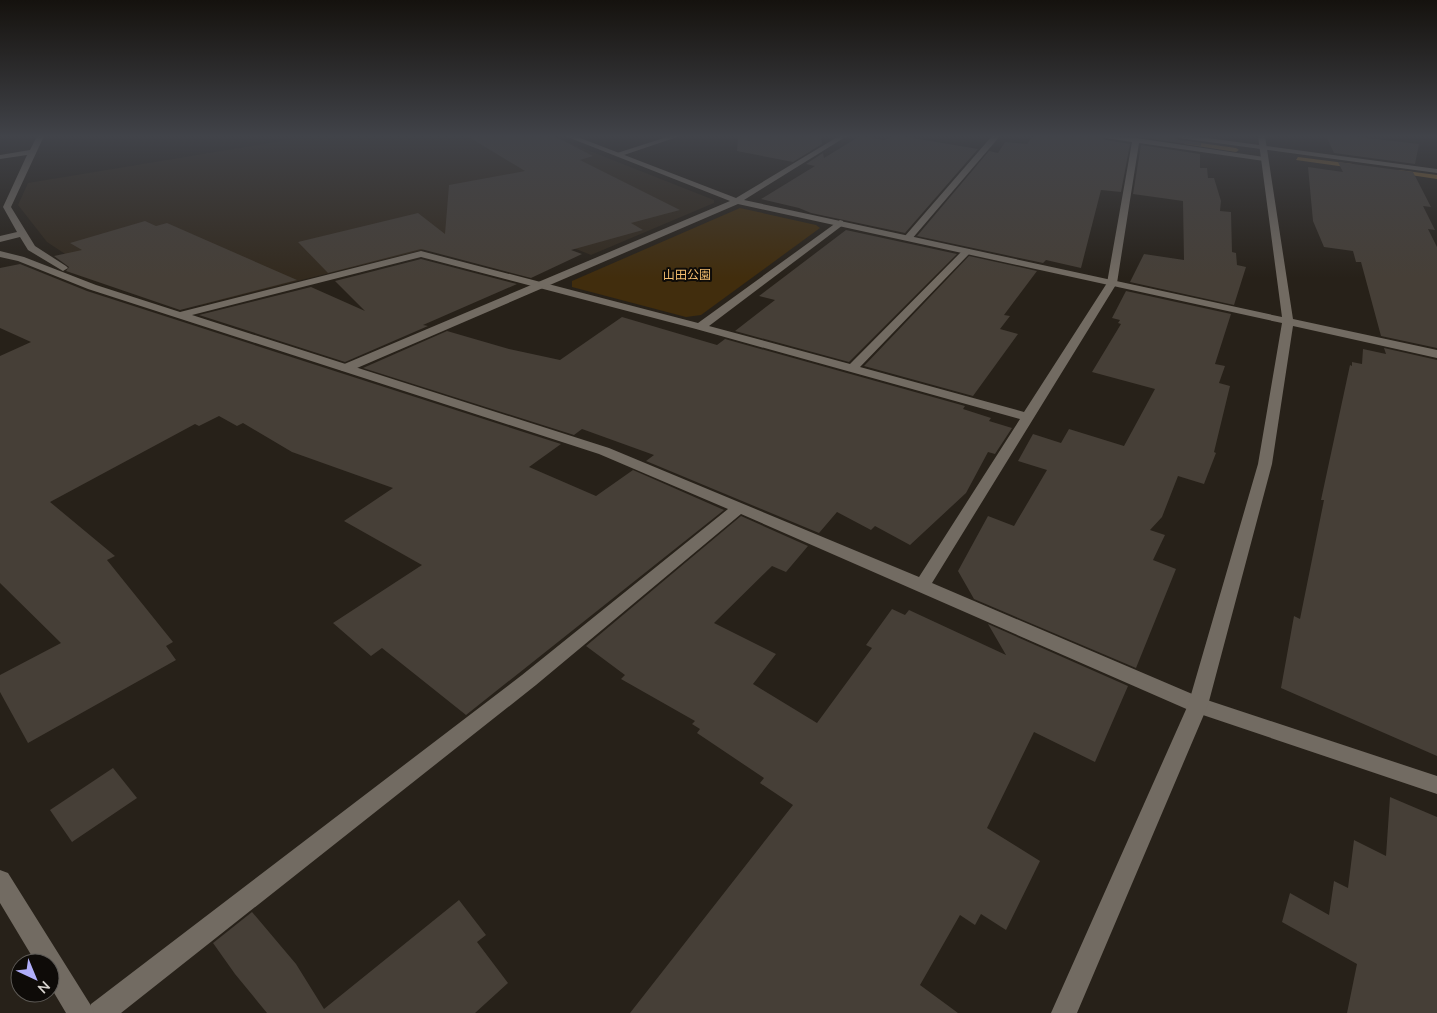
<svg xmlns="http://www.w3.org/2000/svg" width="1437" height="1013" viewBox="0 0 1437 1013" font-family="Mulish,'Noto Sans JP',sans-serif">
	<rect width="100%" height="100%" fill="#272119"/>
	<path fill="#332a1e" d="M 311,136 L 552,136 L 714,200 L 714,203 L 591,255 L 519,226 L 201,305 L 144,288 L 100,277 L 47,242 L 18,205 L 28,183 Z"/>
	<path fill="#412d0d" d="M 740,208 L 816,225 L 820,228 L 701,315 L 686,317 L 572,287 L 572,281 Z"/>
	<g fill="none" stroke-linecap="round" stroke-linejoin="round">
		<path fill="#84612b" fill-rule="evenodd" d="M 1186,141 L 1236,148 L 1239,150 L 1236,152 L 1184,144 Z
			M 1298,157 L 1353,164 L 1356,166 L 1353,168 L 1296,160 Z
			M 1399,170 L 1437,175 L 1437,179 L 1397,173 L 1396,172 Z"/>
	</g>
	<path fill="#463f37" d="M 467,136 L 554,136 L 593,156 L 580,160 L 680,210 L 631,223 L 643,230 L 571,250 L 582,254 L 531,278 L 421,249 L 328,273 L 298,242 L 418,213 L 445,234 L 449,185 L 525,171 Z
		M 738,136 L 821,136 L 822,144 L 793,162 L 737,151 Z
		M 860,136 L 884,140 L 895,136 L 901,136 L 978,149 L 905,233 L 811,213 L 799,208 L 761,199 L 815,166 L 806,164 L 823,153 L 824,158 Z
		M 1033,136 L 1101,136 L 1106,140 L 1130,144 L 1121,192 L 1101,190 L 1081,268 L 1046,260 L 1043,263 L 917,236 L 989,151 L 998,153 L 1005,142 L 1027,144 Z
		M 1130,136 L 1173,136 L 1179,140 L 1201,143 L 1201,146 Z
		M 1326,136 L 1350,136 L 1419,144 L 1415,164 L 1334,153 Z
		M 1141,145 L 1200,154 L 1200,168 L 1207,168 L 1208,178 L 1214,178 L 1221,201 L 1220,211 L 1231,212 L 1232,252 L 1236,253 L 1237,265 L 1246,267 L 1234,305 L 1130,282 L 1144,254 L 1184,260 L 1183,201 L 1133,194 Z
		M 1338,162 L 1413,172 L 1431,207 L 1423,206 L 1435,230 L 1428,229 L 1437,247 L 1437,348 L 1381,336 L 1361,262 L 1356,262 L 1353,251 L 1324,247 L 1313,221 L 1308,167 L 1343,172 Z
		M 145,221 L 156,226 L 167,223 L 297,280 L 180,310 L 66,271 L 69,267 L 54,256 L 82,250 L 70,243 Z
		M 846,230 L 957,254 L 849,362 L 735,331 L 775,300 L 759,296 Z
		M 969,256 L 1037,271 L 1004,315 L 1010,316 L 1000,329 L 1018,334 L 973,396 L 864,366 Z
		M 421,259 L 517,284 L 423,325 L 428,326 L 345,362 L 199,315 L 311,287 L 365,311 L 335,281 Z
		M 20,264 L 87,291 L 561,444 L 529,467 L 596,496 L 633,470 L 724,510 L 466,715 L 382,648 L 371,656 L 333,623 L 422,565 L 344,521 L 393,488 L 292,452 L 243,423 L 237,426 L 219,416 L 199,426 L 195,424 L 50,502 L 115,556 L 107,560 L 173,642 L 166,646 L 176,660 L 28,743 L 0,692 L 0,675 L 61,643 L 0,583 L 0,356 L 31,342 L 0,328 L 0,268 Z
		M 1126,291 L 1231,314 L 1215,364 L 1225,366 L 1219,383 L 1230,386 L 1214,452 L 1216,453 L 1204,484 L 1178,476 L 1162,517 L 1150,530 L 1165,535 L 1153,560 L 1176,569 L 1136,668 L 974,599 L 958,571 L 988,516 L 1014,526 L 1047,470 L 1018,461 L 1033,434 L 1061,443 L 1069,429 L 1124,446 L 1155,389 L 1092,372 L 1121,324 L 1118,323 L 1120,320 L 1112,318 Z
		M 622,317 L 717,345 L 725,339 L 965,406 L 963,409 L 991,418 L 989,421 L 1012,428 L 995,454 L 988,452 L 966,493 L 910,545 L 875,526 L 871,530 L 837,512 L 819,533 L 646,461 L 654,455 L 582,429 L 574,435 L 363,368 L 447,331 L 509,349 L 560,360 Z
		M 1384,348 L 1437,360 L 1437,756 L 1281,688 L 1294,616 L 1300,619 L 1324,500 L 1321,500 L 1350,365 L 1352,366 L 1352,362 L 1362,364 L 1363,349 L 1386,354 Z
		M 741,516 L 808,546 L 786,572 L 772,566 L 714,623 L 776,654 L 753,684 L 817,723 L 872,648 L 866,645 L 892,609 L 905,615 L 909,610 L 1006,655 L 988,624 L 1128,686 L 1095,762 L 1034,732 L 987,828 L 1040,861 L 1006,930 L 981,914 L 975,925 L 960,915 L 920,985 L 958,1013 L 630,1013 L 793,805 L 760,783 L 764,778 L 697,733 L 700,729 L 692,724 L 695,721 L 621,679 L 625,675 L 586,646 Z
		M 113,768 L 137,798 L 72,842 L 50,810 Z
		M 1390,797 L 1437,817 L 1437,1013 L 1347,1013 L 1357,964 L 1282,922 L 1290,893 L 1329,915 L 1334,881 L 1348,888 L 1354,840 L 1386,856 Z
		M 459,900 L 486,935 L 477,942 L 508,983 L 475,1013 L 267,1013 L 235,974 L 213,943 L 252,912 L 296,964 L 324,1009 Z"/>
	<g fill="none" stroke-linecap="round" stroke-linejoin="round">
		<path fill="#726b62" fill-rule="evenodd" d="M 37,136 L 44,136 L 11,207 L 35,246 L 66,266 L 68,268 L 63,271 L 28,250 L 20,237 L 0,242 L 0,236 L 17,232 L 3,207 L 27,155 L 0,159 L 0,155 L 30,150 Z
			M 670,136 L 680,136 L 621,156 L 614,154 Z
			M 992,136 L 1000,136 L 911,240 L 905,240 L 905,236 Z
			M 1103,136 L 1136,138 L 1264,157 L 1268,159 L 1264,161 L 1139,143 L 1117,283 L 932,583 L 1204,699 L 1437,776 L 1437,794 L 1191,711 L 741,514 L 536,685 L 121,1013 L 87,1013 L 91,1004 L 522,675 L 728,509 L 599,454 L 88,289 L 18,261 L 0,257 L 0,251 L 24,257 L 96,285 L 180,312 L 421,251 L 698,323 L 840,220 L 843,221 L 843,225 L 709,326 L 850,364 L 964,249 L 970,249 L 970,253 L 860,367 L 1024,412 L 1107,283 L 1132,142 L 1106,138 ZM 421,257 L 696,329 L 1020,419 L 919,577 L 609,448 L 192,315 Z
			M 1175,136 L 1193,136 L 1437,169 L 1437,173 L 1179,138 Z"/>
		<path fill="#726b62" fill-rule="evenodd" d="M 565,136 L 575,136 L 736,198 L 839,136 L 847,136 L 744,200 L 1282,317 L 1258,136 L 1265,136 L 1293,319 L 1437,350 L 1437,358 L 1293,326 L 1272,464 L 1208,705 L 1077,1013 L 1051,1013 L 1188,705 L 1258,464 L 1282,323 L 738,204 L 350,371 L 342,371 L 340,368 L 342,365 L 730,201 Z
			M 0,870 L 8,873 L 90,1004 L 94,1013 L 66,1013 L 50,986 L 50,963 L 36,963 L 0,903 Z"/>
	</g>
	<linearGradient id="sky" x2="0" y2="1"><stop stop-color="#15120e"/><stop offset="0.49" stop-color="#414349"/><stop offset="1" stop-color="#414349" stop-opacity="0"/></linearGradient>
	<rect width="1437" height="278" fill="url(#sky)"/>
	<g text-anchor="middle" stroke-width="4" stroke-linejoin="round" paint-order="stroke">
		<g font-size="12" fill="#f3bd6f" stroke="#0e0b08">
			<text x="687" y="279">山田公園</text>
		</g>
	</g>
	<g transform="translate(35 978) rotate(136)"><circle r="24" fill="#0e0b08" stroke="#5e5b57"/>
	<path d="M0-4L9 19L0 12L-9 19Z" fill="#b0aefa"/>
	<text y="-8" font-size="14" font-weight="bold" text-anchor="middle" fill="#d7d3ce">N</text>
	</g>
</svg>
